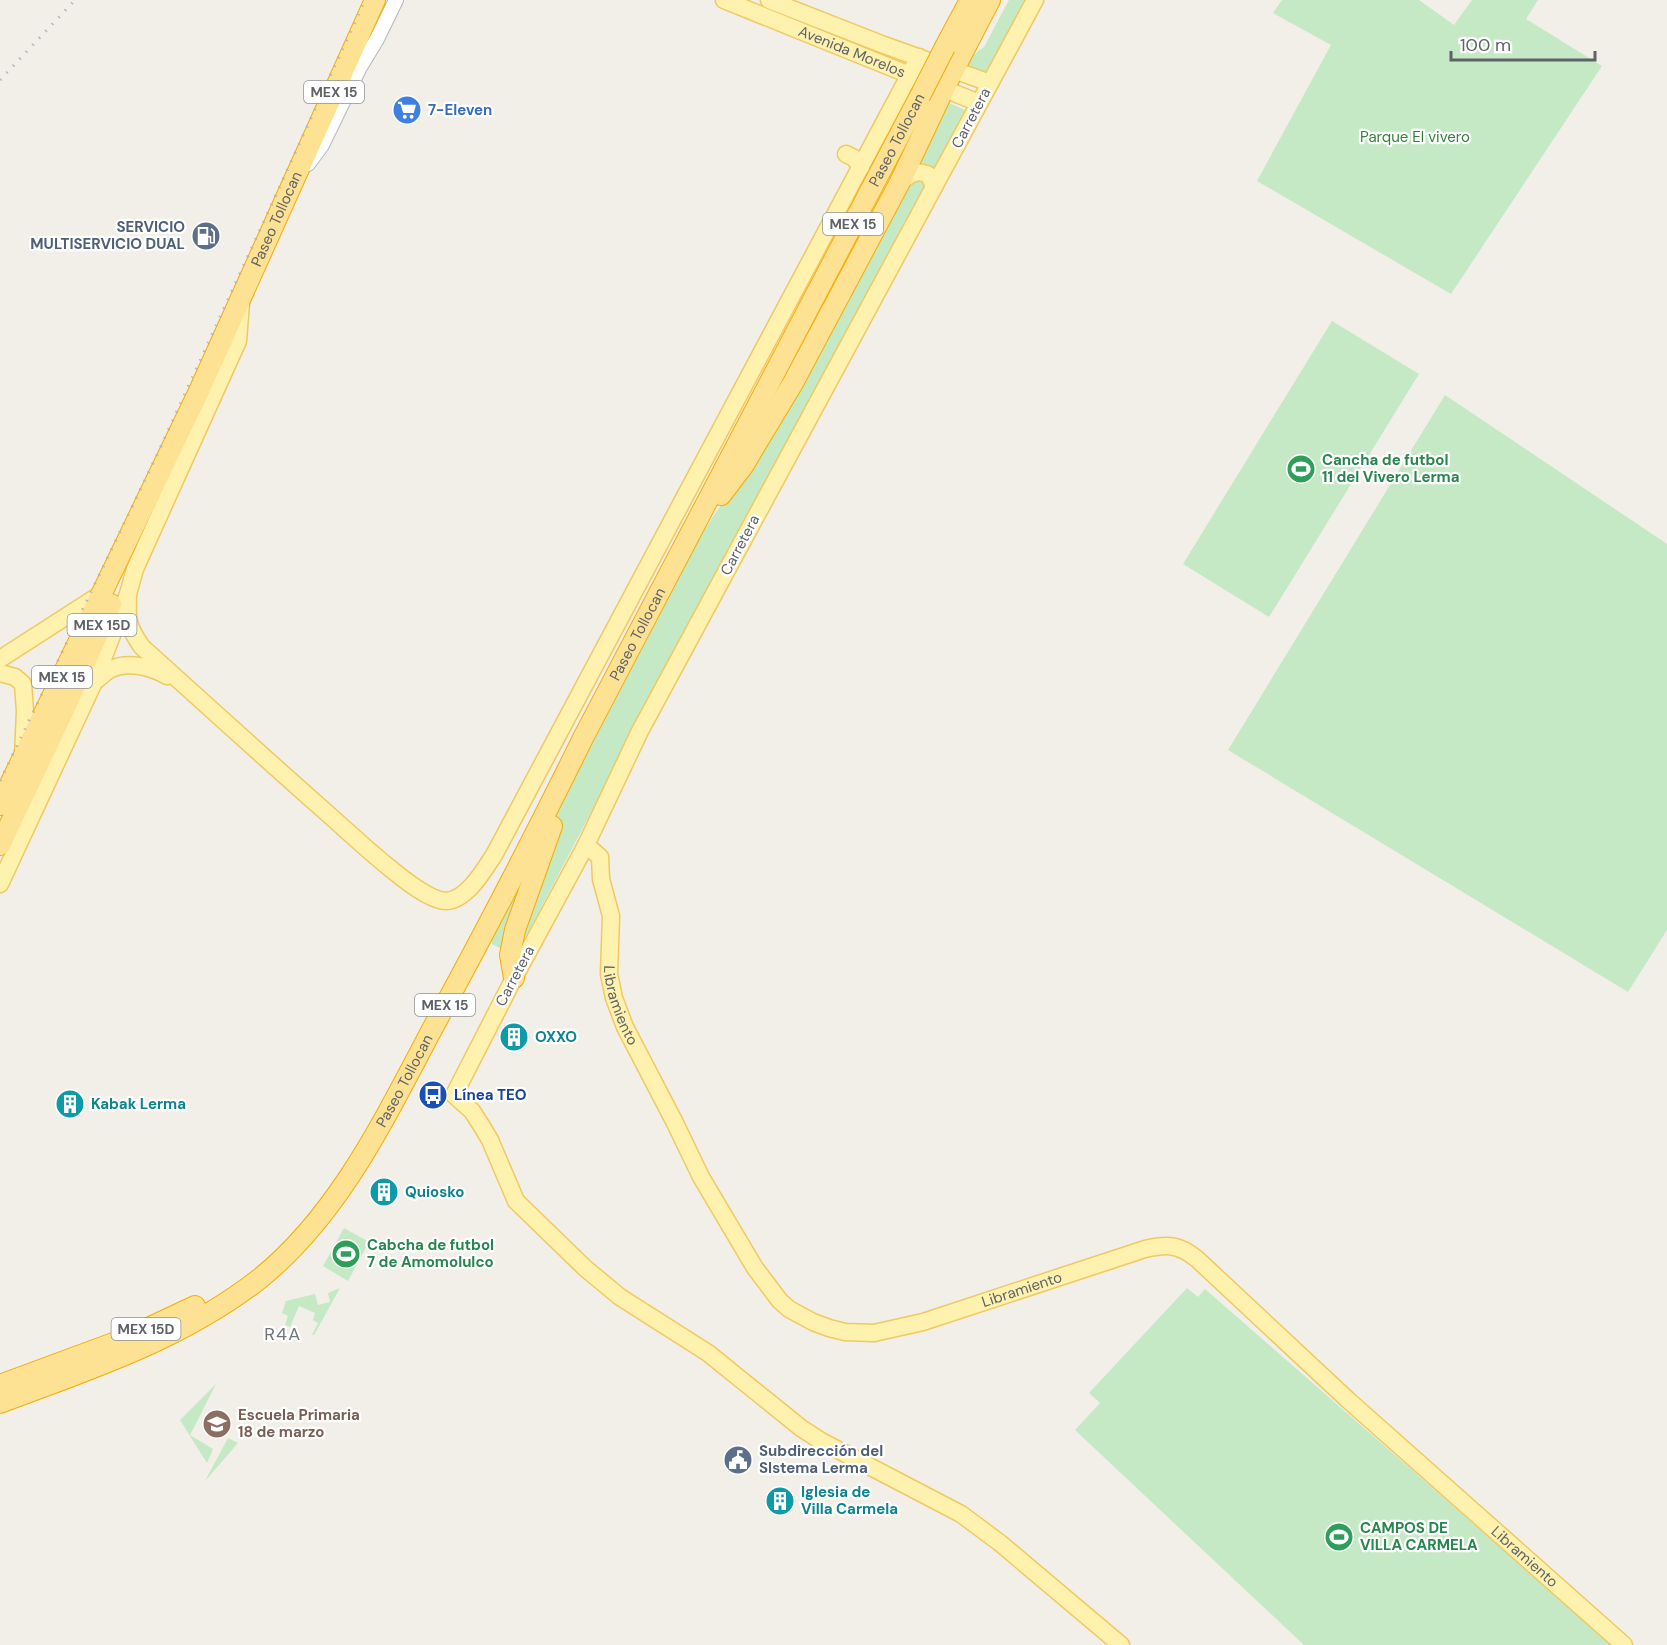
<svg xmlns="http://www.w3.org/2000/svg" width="1667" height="1645" viewBox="0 0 1667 1645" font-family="'DM Sans',sans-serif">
	<rect width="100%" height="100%" fill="#f1efe8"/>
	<path fill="#c5e8c5" d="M 1009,0 L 1036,0 L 989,85 L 954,70 L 984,47 Z
		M 1282,0 L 1419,0 L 1454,25 L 1472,0 L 1538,0 L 1526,19 L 1602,66 L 1451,294 L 1257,181 L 1331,45 L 1273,13 Z
		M 947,102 L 965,110 L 753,503 L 521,946 L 504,950 L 492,944 L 490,934 L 572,765 L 703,532 L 723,502 Z
		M 1332,321 L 1419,374 L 1269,617 L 1183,564 Z
		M 1445,395 L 1667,544 L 1667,930 L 1628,992 L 1228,750 Z
		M 344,1228 L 369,1242 L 348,1281 L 323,1266 Z
		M 340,1288 L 314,1335 L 312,1335 L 318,1323 L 313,1320 L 315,1313 L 299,1306 L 290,1327 L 285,1325 L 288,1316 L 282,1313 L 286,1301 L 315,1294 L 318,1305 L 330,1302 L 328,1293 Z
		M 1187,1288 L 1198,1297 L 1205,1289 L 1612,1645 L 1304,1645 L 1075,1430 L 1100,1403 L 1089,1393 Z
		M 216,1384 L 190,1435 L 213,1449 L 207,1463 L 180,1420 Z
		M 228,1438 L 238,1443 L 205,1481 Z"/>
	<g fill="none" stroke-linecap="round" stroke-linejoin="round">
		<g stroke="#b5b8bc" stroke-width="16">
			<path id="minor" d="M 308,164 L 322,145 L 360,67 L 377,39 L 396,0"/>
		</g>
		<g stroke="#f2c960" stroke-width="19">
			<g id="major">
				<path id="s1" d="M 724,0 L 979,103"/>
				<path d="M 769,0 L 884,45 L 990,83"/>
				<path d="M 1035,0 L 640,731 L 586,845 L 514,978 L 454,1095 L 472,1111 L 481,1125 L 490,1140 L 516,1201 L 585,1268 L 620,1297 L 708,1353 L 801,1428 L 821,1441 L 961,1514 L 1000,1543 L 1121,1645"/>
				<path d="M 846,154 L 854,158 L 861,167"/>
				<path d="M 900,182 C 912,174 915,169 929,175 L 934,187"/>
				<path d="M 128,594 C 127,619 127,626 142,647 C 201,700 259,753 319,806 C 343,827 366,849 391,869 C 403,879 431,901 446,901 C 467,900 484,870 494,855 L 919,57"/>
				<path d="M 0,659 L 101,594"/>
				<path d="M 0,673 L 15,677 L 23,684 L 25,711 L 23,756"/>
				<path d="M 95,681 C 100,678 105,672 111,669 C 129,661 151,667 167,676"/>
				<path id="s2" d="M 586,845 L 600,857 L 601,879 L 611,916 L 609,974 L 614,998 L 625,1027 L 675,1123 L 701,1177 L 755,1268 L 780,1301 L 789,1309 L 813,1322 L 829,1328 L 845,1332 L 874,1333 L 923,1322 L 1145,1249 C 1167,1244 1179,1244 1197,1259 L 1348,1400 L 1624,1645"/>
				<path d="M 0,884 L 94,682 L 128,594 L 135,569 L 238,341 L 241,303"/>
			</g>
		</g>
		<g stroke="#f9ab00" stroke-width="22">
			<g id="highway">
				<path d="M 945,47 L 970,0"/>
				<path d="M 721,495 L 743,466 L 793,383 L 900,182 L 944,89 L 990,0"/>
				<path id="s3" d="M 0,805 L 199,391 L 375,0"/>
				<path d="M 0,845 L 63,712 L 111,604"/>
				<path d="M 514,978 L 510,955 L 515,930 L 552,826"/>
				<path d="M 0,1385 L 127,1338 L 195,1306"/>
				<path id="s4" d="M 0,1403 C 90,1369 181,1340 258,1280 C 341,1214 387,1113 436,1022 C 487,928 536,834 583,738 L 920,96"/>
			</g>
		</g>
		<use href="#minor" stroke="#fff" stroke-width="14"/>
		<use href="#major" stroke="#fff2af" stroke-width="16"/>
		<use href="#highway" stroke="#fde293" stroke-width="20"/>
		<path stroke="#b6b7b8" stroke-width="3" stroke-dasharray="1.5 8" stroke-linecap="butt" d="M 0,80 L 75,0
			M 0,781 L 156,457 L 365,0"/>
		<g stroke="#f9ab00" stroke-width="22" stroke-linecap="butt">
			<path id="highway-bridge" d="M 920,96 L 945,47"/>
		</g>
		<use href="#highway-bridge" stroke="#fde293" stroke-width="20"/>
	</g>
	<defs>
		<g id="supermarket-disc" transform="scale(1.5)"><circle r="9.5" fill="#3f7fe0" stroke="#fff"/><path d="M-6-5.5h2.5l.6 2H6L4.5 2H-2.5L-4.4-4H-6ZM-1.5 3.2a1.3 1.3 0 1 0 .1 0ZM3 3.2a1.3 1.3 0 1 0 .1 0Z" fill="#fff"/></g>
		<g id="fuel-disc" transform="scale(1.5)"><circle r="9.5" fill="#5c6f8a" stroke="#fff"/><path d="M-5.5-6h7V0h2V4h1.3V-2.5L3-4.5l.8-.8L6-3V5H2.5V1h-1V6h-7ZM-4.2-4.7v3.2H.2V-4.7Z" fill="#fff"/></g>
		<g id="stadium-disc" transform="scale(1.5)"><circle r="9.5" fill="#2e9e5b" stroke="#fff"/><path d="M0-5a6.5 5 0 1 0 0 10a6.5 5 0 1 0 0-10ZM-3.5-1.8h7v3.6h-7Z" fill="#fff"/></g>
		<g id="building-disc" transform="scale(1.5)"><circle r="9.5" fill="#0f9aa8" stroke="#fff"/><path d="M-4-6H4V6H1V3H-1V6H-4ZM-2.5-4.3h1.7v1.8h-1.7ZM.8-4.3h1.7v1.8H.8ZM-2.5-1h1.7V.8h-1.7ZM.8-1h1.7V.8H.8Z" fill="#fff"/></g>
		<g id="bus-disc" transform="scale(1.5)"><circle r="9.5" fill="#1a4fb4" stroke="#fff"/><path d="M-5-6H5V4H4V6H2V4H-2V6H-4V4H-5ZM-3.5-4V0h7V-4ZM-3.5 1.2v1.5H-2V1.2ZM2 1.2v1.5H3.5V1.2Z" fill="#fff"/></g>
		<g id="school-disc" transform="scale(1.5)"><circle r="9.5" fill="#8d6e63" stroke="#fff"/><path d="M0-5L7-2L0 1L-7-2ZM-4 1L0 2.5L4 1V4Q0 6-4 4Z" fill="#fff"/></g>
		<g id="civic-disc" transform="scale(1.5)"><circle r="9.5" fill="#5c6f8a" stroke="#fff"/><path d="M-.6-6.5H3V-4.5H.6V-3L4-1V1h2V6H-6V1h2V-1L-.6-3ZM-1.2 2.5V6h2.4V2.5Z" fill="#fff"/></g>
	</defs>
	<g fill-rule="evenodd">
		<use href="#supermarket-disc" x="407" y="110"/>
		<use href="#fuel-disc" x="206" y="236"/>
		<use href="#stadium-disc" x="1301" y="469"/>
		<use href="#building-disc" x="514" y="1037"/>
		<use href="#bus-disc" x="433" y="1095"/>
		<use href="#building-disc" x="70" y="1104"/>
		<use href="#building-disc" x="384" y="1192"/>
		<use href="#stadium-disc" x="346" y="1254"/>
		<use href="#school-disc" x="217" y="1424"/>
		<use href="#civic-disc" x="738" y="1460"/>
		<use href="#building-disc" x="780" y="1501"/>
		<use href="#stadium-disc" x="1339" y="1537"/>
	</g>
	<g text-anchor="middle" stroke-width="4.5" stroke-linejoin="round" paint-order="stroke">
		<g fill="#fff" stroke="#8f9295" stroke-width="1.5">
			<rect x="304" y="81" width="60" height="22" rx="4.5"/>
			<rect x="823" y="213" width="60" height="22" rx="4.5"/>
			<rect x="67.5" y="614" width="69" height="22" rx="4.5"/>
			<rect x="32" y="666" width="60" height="22" rx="4.5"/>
			<rect x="415" y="994" width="60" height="22" rx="4.5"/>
			<rect x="111.5" y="1318" width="69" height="22" rx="4.5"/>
		</g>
		<g font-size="14" font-weight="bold" fill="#5f6368">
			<text x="334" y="97">MEX 15</text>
			<text x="853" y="229">MEX 15</text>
			<text x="102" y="630">MEX 15D</text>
			<text x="62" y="682">MEX 15</text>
			<text x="445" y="1010">MEX 15</text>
			<text x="146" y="1334">MEX 15D</text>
		</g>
		<g font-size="15" fill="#5f6368" stroke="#fff">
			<text dy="5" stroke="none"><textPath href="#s1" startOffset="138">Avenida Morelos</textPath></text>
			<text transform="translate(971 118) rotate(-62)" y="5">Carretera</text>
			<text dy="5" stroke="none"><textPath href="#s4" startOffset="1598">Paseo Tollocan</textPath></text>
			<text dy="5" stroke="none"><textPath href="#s3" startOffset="648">Paseo Tollocan</textPath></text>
			<text transform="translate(740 545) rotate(-62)" y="5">Carretera</text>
			<text dy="5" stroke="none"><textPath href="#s4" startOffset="1040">Paseo Tollocan</textPath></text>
			<text transform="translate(515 976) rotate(-62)" y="5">Carretera</text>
			<text dy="5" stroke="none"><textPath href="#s2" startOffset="170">Libramiento</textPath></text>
			<text dy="5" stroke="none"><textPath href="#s4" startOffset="536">Paseo Tollocan</textPath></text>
			<text dy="5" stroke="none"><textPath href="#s2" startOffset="764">Libramiento</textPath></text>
			<text dy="5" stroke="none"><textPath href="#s2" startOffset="1392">Libramiento</textPath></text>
		</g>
		<g font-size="15" font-weight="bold" fill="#366cbe" stroke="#fff" text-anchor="start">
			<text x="428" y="115">7-Eleven</text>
		</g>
		<g font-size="15" fill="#348238" stroke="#fff">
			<text x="1415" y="142">Parque El vivero</text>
		</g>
		<g font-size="15" font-weight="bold" fill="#4e5e75" stroke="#fff" text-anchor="end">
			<text x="185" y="232">SERVICIO<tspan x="185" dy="17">MULTISERVICIO DUAL</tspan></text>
			<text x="759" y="1456" text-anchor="start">Subdirección del<tspan x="759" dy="17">SIstema Lerma</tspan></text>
		</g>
		<g font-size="15" font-weight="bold" fill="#27864d" stroke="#fff" text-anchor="start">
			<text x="1322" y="465">Cancha de futbol<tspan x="1322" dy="17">11 del Vivero Lerma</tspan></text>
			<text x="367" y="1250">Cabcha de futbol<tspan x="367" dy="17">7 de Amomolulco</tspan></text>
			<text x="1360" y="1533">CAMPOS DE<tspan x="1360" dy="17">VILLA CARMELA</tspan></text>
		</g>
		<g font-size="15" font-weight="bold" fill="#0d838f" stroke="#fff" text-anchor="start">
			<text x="535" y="1042">OXXO</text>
			<text x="91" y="1109">Kabak Lerma</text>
			<text x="405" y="1197">Quiosko</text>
			<text x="801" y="1497">Iglesia de<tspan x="801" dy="17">Villa Carmela</tspan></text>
		</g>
		<g font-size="15" font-weight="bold" fill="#164399" stroke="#fff" text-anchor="start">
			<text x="454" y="1100">Línea TEO</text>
		</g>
		<g font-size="15" font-weight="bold" fill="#785e54" stroke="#fff" text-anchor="start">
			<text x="238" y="1420">Escuela Primaria<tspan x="238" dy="17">18 de marzo</tspan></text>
		</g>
		<g font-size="18" letter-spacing="1.5" fill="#70757a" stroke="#fff">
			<text x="283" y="1340">R4A</text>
		</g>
	</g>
	<path d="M1451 51v9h144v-9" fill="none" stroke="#5f6368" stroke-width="3"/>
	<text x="1460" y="51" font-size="18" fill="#5f6368" stroke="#ffffff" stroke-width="4.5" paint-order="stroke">100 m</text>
</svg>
